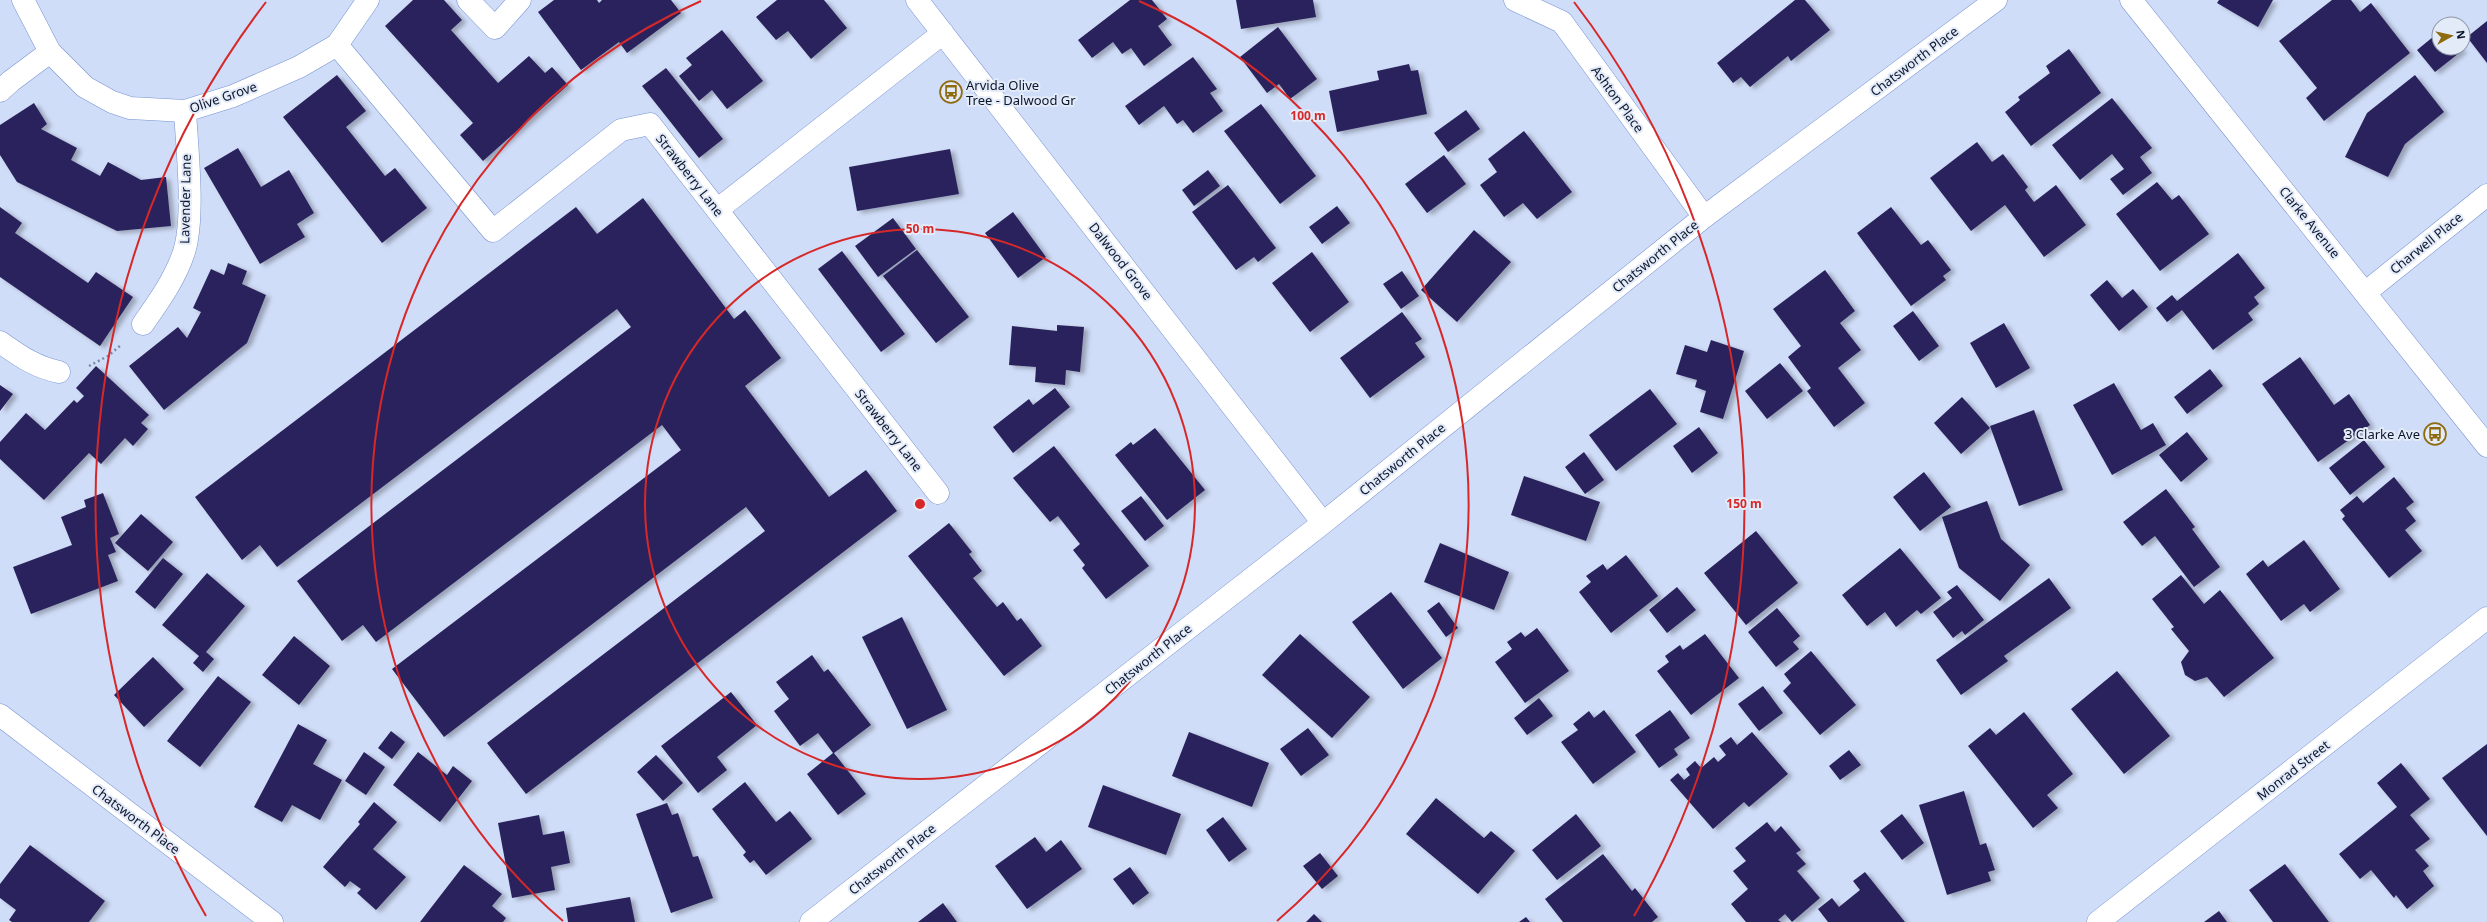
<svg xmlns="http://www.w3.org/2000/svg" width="2487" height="922" viewBox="0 0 2487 922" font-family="'Noto Sans',sans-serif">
	<defs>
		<filter id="shadow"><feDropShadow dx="4.5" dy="2.5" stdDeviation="2" flood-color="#0004"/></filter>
	</defs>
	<rect width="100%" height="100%" fill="#d0ddf8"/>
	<path fill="#2a235c" filter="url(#shadow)" d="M 413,0 L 444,0 L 462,20 L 451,30 L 498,83 L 529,56 L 545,73 L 552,67 L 568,85 L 483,161 L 460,135 L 473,123 L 385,26 Z
		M 554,0 L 597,0 L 599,3 L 602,0 L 671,0 L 681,13 L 627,53 L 619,42 L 581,70 L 538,12 Z
		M 777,0 L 824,0 L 847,28 L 811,59 L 788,31 L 776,40 L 756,17 Z
		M 1130,0 L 1152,0 L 1167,19 L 1158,26 L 1172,45 L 1144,66 L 1131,48 L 1122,54 L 1113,42 L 1092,58 L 1078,40 Z
		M 1236,0 L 1313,0 L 1316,17 L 1241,29 Z
		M 1795,0 L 1805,0 L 1830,30 L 1791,61 L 1788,56 L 1750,87 L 1741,77 L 1733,83 L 1717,63 Z
		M 2219,0 L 2273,0 L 2258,27 L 2217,3 Z
		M 2332,0 L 2351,0 L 2360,12 L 2371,3 L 2410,53 L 2324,121 L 2306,98 L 2317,88 L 2279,41 Z
		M 2487,21 L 2487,63 L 2467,37 Z
		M 1278,27 L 1317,79 L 1290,99 L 1279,84 L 1267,93 L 1240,57 Z
		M 722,30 L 763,81 L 727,109 L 712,90 L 699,101 L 679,76 L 692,65 L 686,58 Z
		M 2439,32 L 2439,48 L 2461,48 L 2463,50 L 2435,72 L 2417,50 Z
		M 2069,49 L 2101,93 L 2031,146 L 2005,112 L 2020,100 L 2018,97 L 2050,73 L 2046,66 Z
		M 1193,57 L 1217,89 L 1210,93 L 1223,111 L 1193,133 L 1183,120 L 1177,124 L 1164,106 L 1139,125 L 1125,106 Z
		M 1409,64 L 1411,71 L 1418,70 L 1427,114 L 1337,132 L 1329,91 L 1379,80 L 1377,71 Z
		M 666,68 L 723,139 L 699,158 L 642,86 Z
		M 337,75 L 366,111 L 346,127 L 385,176 L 395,168 L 427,208 L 382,243 L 283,117 Z
		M 2415,75 L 2444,112 L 2405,144 L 2388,177 L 2345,157 L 2367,113 Z
		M 2112,98 L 2152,148 L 2140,157 L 2152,173 L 2123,195 L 2110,179 L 2124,169 L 2112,154 L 2080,180 L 2052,145 Z
		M 34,103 L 47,124 L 41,129 L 77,148 L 71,160 L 100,176 L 108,162 L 141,180 L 166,177 L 171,226 L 117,231 L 17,182 L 0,155 L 0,125 Z
		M 1261,104 L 1316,176 L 1280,204 L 1224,131 Z
		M 1466,110 L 1480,129 L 1448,152 L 1434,133 Z
		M 1524,131 L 1572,192 L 1537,219 L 1523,203 L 1504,217 L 1480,185 L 1497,172 L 1488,159 Z
		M 1977,142 L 1992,162 L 2003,154 L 2028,187 L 2025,190 L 2034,202 L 2056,185 L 2086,225 L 2044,257 L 2005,205 L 1971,231 L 1930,178 Z
		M 238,148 L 261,187 L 289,170 L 314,213 L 297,224 L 305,237 L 260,264 L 204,168 Z
		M 950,149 L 959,194 L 857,211 L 849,167 Z
		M 1444,155 L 1466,184 L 1427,213 L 1405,184 Z
		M 1208,170 L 1220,186 L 1194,206 L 1182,190 Z
		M 2157,182 L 2172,200 L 2179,195 L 2209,234 L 2160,271 L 2116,214 Z
		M 1228,185 L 1276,248 L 1258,262 L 1254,257 L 1236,270 L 1192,212 Z
		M 643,198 L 734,319 L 745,310 L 781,358 L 745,386 L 829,497 L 866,470 L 897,511 L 526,794 L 487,743 L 765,531 L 746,507 L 444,737 L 392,669 L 681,450 L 662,425 L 376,642 L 363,625 L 342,641 L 297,581 L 631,327 L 617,309 L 277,567 L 260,545 L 242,560 L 195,497 L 576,207 L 597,234 Z
		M 1337,206 L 1350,223 L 1322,244 L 1309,227 Z
		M 0,207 L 22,223 L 15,233 L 88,283 L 96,272 L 133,297 L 100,346 L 0,277 Z
		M 1891,207 L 1921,245 L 1928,240 L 1951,270 L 1943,276 L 1946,280 L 1911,306 L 1857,233 Z
		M 1013,212 L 1046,257 L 1018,278 L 985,233 Z
		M 893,218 L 916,249 L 878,277 L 855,246 Z
		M 1474,230 L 1511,262 L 1457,322 L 1421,290 Z
		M 917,250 L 969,317 L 936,343 L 883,276 Z
		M 842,251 L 905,334 L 881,352 L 818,269 Z
		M 1312,252 L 1349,302 L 1310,332 L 1272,283 Z
		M 2238,253 L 2265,288 L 2254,297 L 2259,304 L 2248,313 L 2253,320 L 2213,350 L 2182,310 L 2167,322 L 2156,308 L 2172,295 L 2177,301 Z
		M 228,263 L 247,271 L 242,284 L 266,295 L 247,343 L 164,410 L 129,366 L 178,327 L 187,338 L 201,312 L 193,308 L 211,269 L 224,275 Z
		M 1825,270 L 1855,311 L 1840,323 L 1861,350 L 1838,368 L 1865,403 L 1834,427 L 1807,391 L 1811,388 L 1788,357 L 1801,346 L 1773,309 Z
		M 1402,271 L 1419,296 L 1401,309 L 1383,284 Z
		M 2107,280 L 2122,298 L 2133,289 L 2148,307 L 2119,331 L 2090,295 Z
		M 1913,311 L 1939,346 L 1919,361 L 1893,326 Z
		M 1402,312 L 1422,339 L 1415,343 L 1425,357 L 1370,398 L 1340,358 Z
		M 2004,323 L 2030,368 L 1996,388 L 1970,343 Z
		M 1057,325 L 1084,327 L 1080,372 L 1066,370 L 1065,385 L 1035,382 L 1036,367 L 1009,365 L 1012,326 L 1057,331 Z
		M 1711,340 L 1744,351 L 1723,419 L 1700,412 L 1706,391 L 1695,387 L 1697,380 L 1676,374 L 1685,345 L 1707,352 Z
		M 2300,357 L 2334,405 L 2349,394 L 2370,425 L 2318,462 L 2262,384 Z
		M 1780,363 L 1803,391 L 1767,419 L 1745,391 Z
		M 96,366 L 149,415 L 141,423 L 148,429 L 133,446 L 125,438 L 101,464 L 89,453 L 44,500 L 0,459 L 0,442 L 26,413 L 45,430 L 74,400 L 77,403 L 84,396 L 76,388 Z
		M 2210,369 L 2223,386 L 2187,414 L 2174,397 Z
		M 2114,383 L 2141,430 L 2153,423 L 2166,445 L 2112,475 L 2073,405 Z
		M 0,385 L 13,394 L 0,411 Z
		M 1055,388 L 1070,407 L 1013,453 L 993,427 L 1029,399 L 1033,405 Z
		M 1650,389 L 1677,424 L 1616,471 L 1589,435 Z
		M 1962,397 L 1990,428 L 1961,454 L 1934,423 Z
		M 2034,410 L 2063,490 L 2019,506 L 1990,426 Z
		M 1699,427 L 1718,453 L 1692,473 L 1673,446 Z
		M 1155,428 L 1205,490 L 1167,520 L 1115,455 L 1131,442 L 1133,445 Z
		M 2187,432 L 2208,459 L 2181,482 L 2159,455 Z
		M 2364,440 L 2385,467 L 2350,495 L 2329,468 Z
		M 1054,446 L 1149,566 L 1106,599 L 1082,568 L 1085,565 L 1073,550 L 1080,544 L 1058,516 L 1050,522 L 1013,478 Z
		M 1584,452 L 1604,480 L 1585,494 L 1565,467 Z
		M 1924,472 L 1951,507 L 1920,531 L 1893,497 Z
		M 1524,476 L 1600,502 L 1586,541 L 1511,515 Z
		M 2394,477 L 2414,502 L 2406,508 L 2416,521 L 2405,530 L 2422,551 L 2389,578 L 2342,519 L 2345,516 L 2340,510 L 2357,496 L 2363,503 Z
		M 2166,489 L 2195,527 L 2192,529 L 2220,567 L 2194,587 L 2155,536 L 2142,546 L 2123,522 Z
		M 103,493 L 119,534 L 110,538 L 116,552 L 108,555 L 118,581 L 31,614 L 13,567 L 72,545 L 61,517 L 86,507 L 84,500 Z
		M 1141,496 L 1164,526 L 1145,541 L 1121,511 Z
		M 1987,501 L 2001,539 L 2030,565 L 2000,601 L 1959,568 L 1942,517 Z
		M 141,514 L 173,542 L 148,571 L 115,543 Z
		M 949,523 L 972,552 L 969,554 L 982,571 L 973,578 L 997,607 L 1003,602 L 1017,621 L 1021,618 L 1042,646 L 1004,676 L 908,556 Z
		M 1756,531 L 1798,583 L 1746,625 L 1704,573 Z
		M 2304,540 L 2340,589 L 2310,612 L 2304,604 L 2281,621 L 2246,574 L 2263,560 L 2268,567 Z
		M 1440,543 L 1509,572 L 1494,610 L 1424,582 Z
		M 1900,548 L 1941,598 L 1921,614 L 1917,610 L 1896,627 L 1885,612 L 1867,626 L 1842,595 Z
		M 1626,555 L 1658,596 L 1611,633 L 1579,592 L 1591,582 L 1586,576 L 1603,564 L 1607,570 Z
		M 163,558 L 183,574 L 155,609 L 135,592 Z
		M 207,573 L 245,606 L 206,652 L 214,659 L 203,672 L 193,663 L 199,656 L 162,625 Z
		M 2181,575 L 2204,604 L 2220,590 L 2274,658 L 2224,697 L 2207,677 L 2195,681 L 2185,675 L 2181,662 L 2189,651 L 2171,629 L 2174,627 L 2152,599 Z
		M 2049,578 L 2071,608 L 2004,656 L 2008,661 L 1961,695 L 1936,660 Z
		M 1957,585 L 1984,620 L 1965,635 L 1962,631 L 1953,638 L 1933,612 L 1952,598 L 1947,592 Z
		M 1677,587 L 1696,610 L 1667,633 L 1649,610 Z
		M 1391,592 L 1442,658 L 1403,689 L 1352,622 Z
		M 1439,602 L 1458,628 L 1446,637 L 1427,611 Z
		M 1777,608 L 1800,636 L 1793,642 L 1799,649 L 1776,667 L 1748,632 Z
		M 902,617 L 947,710 L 907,729 L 862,637 Z
		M 1537,628 L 1569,671 L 1525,703 L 1495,662 L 1512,649 L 1507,642 L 1521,632 L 1525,637 Z
		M 1300,634 L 1370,697 L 1332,738 L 1262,675 Z
		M 1705,634 L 1739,678 L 1691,715 L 1657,671 L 1669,662 L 1665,656 L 1680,645 L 1683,650 Z
		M 294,636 L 330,666 L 299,705 L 262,675 Z
		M 1811,651 L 1856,705 L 1820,735 L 1783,691 L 1791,683 L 1784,674 Z
		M 812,655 L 824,672 L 828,669 L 871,725 L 834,753 L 866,794 L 838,815 L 807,774 L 833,753 L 818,733 L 800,746 L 774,711 L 789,699 L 776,682 Z
		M 153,657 L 184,689 L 144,727 L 114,695 Z
		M 2117,671 L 2170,736 L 2124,774 L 2071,709 Z
		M 218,676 L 251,702 L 200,767 L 167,741 Z
		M 1763,686 L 1783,713 L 1759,731 L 1738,704 Z
		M 731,692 L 757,725 L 717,757 L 727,770 L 698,793 L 661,746 Z
		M 1539,698 L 1553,716 L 1527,735 L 1514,718 Z
		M 1604,710 L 1636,752 L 1593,784 L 1561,742 L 1578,730 L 1573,724 L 1589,711 L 1594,718 Z
		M 1670,710 L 1690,738 L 1674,749 L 1678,755 L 1659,768 L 1635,735 Z
		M 2024,712 L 2073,774 L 2047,795 L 2058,808 L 2033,828 L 1968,746 L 1990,728 L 1996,735 Z
		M 298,724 L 327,740 L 313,764 L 342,780 L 320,820 L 292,805 L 282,822 L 254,807 Z
		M 1308,728 L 1329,755 L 1301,776 L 1280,749 Z
		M 391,731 L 405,742 L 392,759 L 378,748 Z
		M 1189,732 L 1269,763 L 1252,807 L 1172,776 Z
		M 1752,732 L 1788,774 L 1749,807 L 1744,802 L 1713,829 L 1670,780 L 1678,773 L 1684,780 L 1690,775 L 1686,769 L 1695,761 L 1701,768 L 1714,757 L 1718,762 L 1726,755 L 1719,746 L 1731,737 L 1737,745 Z
		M 2487,744 L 2487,836 L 2442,778 Z
		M 1849,750 L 1861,765 L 1840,780 L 1829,766 Z
		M 364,752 L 385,767 L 366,795 L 345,781 Z
		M 418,752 L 447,775 L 453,766 L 472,781 L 440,822 L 393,785 Z
		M 656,755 L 683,783 L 663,801 L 637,772 Z
		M 2401,763 L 2430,799 L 2410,815 L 2430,839 L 2415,850 L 2429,866 L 2423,871 L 2434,886 L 2407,909 L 2396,895 L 2394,898 L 2371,870 L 2360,879 L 2339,854 L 2397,807 L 2377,783 Z
		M 745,782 L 776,822 L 790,811 L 812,839 L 766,875 L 754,860 L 750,863 L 743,855 L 746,852 L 712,809 Z
		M 1103,785 L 1181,814 L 1166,855 L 1088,827 Z
		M 1964,791 L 1980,845 L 1986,843 L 1995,870 L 1988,872 L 1991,881 L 1947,895 L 1919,805 Z
		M 1436,798 L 1484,838 L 1491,831 L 1515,851 L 1478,894 L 1406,834 Z
		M 374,802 L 397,822 L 373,849 L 406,877 L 376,910 L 357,893 L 361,889 L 350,881 L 345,887 L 323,867 L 360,824 L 358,822 Z
		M 667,803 L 672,815 L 678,813 L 693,857 L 698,856 L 713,898 L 671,913 L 636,814 Z
		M 1576,814 L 1601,846 L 1557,880 L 1532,850 Z
		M 1902,814 L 1924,843 L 1902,860 L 1880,831 Z
		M 539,815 L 543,835 L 564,831 L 570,863 L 551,867 L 555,890 L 512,898 L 498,823 Z
		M 1223,817 L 1247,849 L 1229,862 L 1206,830 Z
		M 1767,822 L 1775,832 L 1781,826 L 1801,850 L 1796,853 L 1806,864 L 1797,871 L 1820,898 L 1792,922 L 1785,914 L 1778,920 L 1781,922 L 1746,922 L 1731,904 L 1748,889 L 1733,871 L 1746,861 L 1735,848 Z
		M 1035,837 L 1046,852 L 1061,840 L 1082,869 L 1027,909 L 995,866 Z
		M 30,845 L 105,901 L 89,922 L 12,922 L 9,920 L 16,910 L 0,898 L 0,884 Z
		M 1320,853 L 1338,876 L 1322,889 L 1303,866 Z
		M 1603,854 L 1632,891 L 1635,888 L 1658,917 L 1652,922 L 1563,922 L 1545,899 Z
		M 2285,864 L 2329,922 L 2273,922 L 2249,890 Z
		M 464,865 L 502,894 L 492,906 L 506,918 L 503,922 L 420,922 Z
		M 1130,867 L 1149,893 L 1133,905 L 1113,879 Z
		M 1865,872 L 1905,922 L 1828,922 L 1818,909 L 1832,898 L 1839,907 L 1860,890 L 1853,881 Z
		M 630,897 L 635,922 L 568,922 L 566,908 Z
		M 943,903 L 957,922 L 918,922 Z
		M 2219,911 L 2227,922 L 2204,922 Z
		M 1314,914 L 1322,922 L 1306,922 Z
		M 1526,917 L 1530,922 L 1519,922 Z"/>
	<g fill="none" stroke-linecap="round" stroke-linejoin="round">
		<g stroke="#7693d1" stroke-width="23">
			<path id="street" d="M 23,0 L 50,52 L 85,87 L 112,102 L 130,108 L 185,111 L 233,96 L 299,67 L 337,45 L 368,0
				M 468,0 L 495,28 L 520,0
				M 917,0 L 1323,523
				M 1515,0 L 1562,22 L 1704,217
				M 337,45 L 493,231 L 621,130 L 650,124 L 938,493
				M 0,91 L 11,81 L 50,52
				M 717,210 L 943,33
				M 2366,292 L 2487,195
				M 143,324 C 159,301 175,279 184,252 C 195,217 187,148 185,111
				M 0,342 C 20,356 35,367 59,372
				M 0,715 L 272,922
				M 811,922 L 1323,523 L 1704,217 L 1996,0"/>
		</g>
		<g stroke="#7693d1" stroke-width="23">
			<path id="secondary" d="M 2131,0 L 2487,446
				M 2098,922 L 2487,618"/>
		</g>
		<path stroke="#7e8aa4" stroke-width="2.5" stroke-dasharray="2 3" stroke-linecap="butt" d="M 89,366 L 108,356 L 121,345"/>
		<use href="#street" stroke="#fff" stroke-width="22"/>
		<use href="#secondary" stroke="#fff" stroke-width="22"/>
	</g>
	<g fill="none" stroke="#d62828" stroke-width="2">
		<circle cx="920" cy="504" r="275"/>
		<path d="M563 921A549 549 0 0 1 701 1M1139 1A549 549 0 0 1 1277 921"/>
		<path d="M206 916A824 824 0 0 1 266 2M1574 2A824 824 0 0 1 1634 916"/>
	</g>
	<defs>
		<g id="bus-ring" transform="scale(1.15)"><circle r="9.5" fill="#e3eaf8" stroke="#8e6b0f" stroke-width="1.5"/><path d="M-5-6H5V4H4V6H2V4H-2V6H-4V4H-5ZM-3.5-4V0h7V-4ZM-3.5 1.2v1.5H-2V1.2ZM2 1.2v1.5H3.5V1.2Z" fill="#8e6b0f"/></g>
	</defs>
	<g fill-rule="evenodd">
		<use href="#bus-ring" x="951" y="92"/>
		<use href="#bus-ring" x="2435" y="434"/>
	</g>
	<g text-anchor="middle" stroke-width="4" stroke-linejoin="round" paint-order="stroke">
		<g font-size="13" fill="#0b162d" stroke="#e3eaf8">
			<text transform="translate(1914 61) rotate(-37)" y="5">Chatsworth Place</text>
			<text transform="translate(223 97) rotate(-19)" y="5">Olive Grove</text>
			<text transform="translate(1618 99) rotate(54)" y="5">Ashton Place</text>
			<text transform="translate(690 175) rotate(52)" y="5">Strawberry Lane</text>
			<text transform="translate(185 199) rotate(-89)" y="5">Lavender Lane</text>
			<text transform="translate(2310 222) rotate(51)" y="5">Clarke Avenue</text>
			<text transform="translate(2426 243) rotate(-39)" y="5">Charwell Place</text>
			<text transform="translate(1655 256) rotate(-39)" y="5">Chatsworth Place</text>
			<text transform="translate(1121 261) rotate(52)" y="5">Dalwood Grove</text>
			<text transform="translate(889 430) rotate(52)" y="5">Strawberry Lane</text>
			<text transform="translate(1402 459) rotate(-39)" y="5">Chatsworth Place</text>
			<text transform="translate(1148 659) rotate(-38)" y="5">Chatsworth Place</text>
			<text transform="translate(2293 770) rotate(-38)" y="5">Monrad Street</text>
			<text transform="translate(136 819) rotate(37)" y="5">Chatsworth Place</text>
			<text transform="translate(892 859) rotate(-38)" y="5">Chatsworth Place</text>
		</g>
		<g font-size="13" fill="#0b162d" stroke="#e3eaf8" text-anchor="start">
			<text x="966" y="90">Arvida Olive<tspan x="966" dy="15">Tree - Dalwood Gr</tspan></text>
			<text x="2420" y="439" text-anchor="end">3 Clarke Ave</text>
		</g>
	</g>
	<circle cx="920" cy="504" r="6" fill="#d62828" stroke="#e3eaf8" stroke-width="2"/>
	<g font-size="12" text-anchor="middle" font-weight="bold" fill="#d62828" stroke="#e3eaf8" stroke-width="4" stroke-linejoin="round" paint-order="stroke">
		<text x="1308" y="120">100 m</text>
		<text x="920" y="233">50 m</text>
		<text x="1744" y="508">150 m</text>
	</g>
	<g transform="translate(2451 36) rotate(82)"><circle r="19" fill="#e3eaf8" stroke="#8d95a7"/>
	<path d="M0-3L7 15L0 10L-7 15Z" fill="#8e6b0f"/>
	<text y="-6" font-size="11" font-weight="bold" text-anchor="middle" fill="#0b162d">N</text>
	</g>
</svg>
